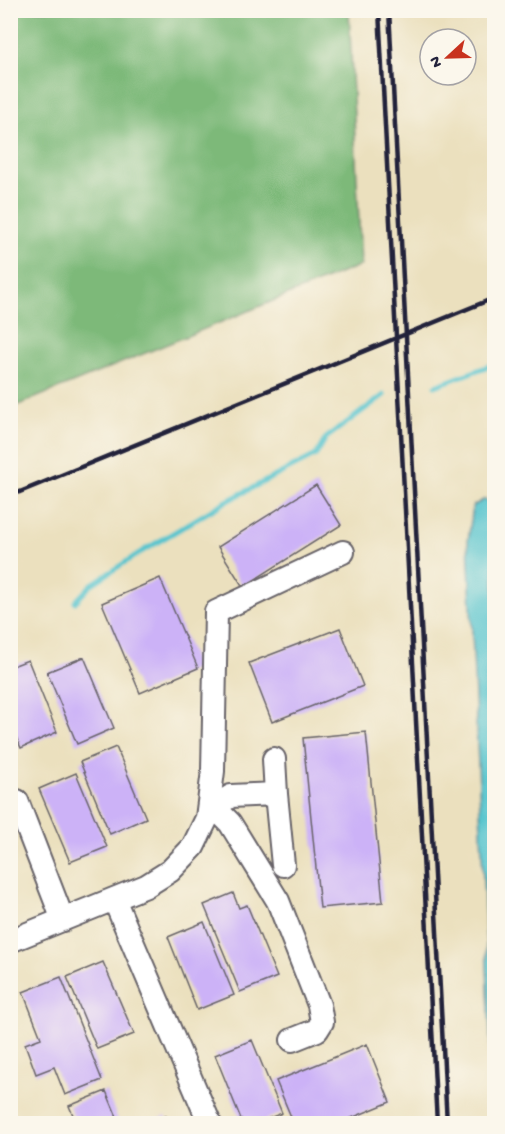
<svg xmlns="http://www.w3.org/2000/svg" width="505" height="1134" viewBox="0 0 505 1134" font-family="'Gochi Hand',sans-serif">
	<rect width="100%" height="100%" fill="#fbf7ec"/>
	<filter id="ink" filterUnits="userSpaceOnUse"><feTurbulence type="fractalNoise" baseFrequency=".0167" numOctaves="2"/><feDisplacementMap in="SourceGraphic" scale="12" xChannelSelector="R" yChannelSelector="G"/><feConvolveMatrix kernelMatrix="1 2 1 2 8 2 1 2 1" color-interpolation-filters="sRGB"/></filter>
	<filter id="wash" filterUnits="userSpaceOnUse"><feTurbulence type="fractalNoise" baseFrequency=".008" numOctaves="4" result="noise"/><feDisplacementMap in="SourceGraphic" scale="24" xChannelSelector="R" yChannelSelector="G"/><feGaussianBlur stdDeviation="1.35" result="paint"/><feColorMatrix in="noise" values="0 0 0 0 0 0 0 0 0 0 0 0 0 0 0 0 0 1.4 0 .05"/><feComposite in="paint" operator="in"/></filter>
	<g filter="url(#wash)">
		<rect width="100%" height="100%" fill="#ebe0be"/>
		<path fill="#7db979" stroke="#506e5a" stroke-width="1.5" d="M 11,10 L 349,11 L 361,265 L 11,408 Z"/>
		<path fill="#58c5ce" stroke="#3d7484" stroke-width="1.5" d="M 485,499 L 494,506 L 494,1080 L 491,1056 L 468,541 L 473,506 Z"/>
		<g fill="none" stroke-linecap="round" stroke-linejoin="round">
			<path stroke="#58c5ce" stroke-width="5" d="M 435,386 L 494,364
				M 75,602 L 92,584 L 141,552 L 225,502 L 316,455 L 326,438 L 384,395"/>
		</g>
		<g id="blocks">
			<path fill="#ccb2f7" d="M 316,485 L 341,525 L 243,587 L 218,547 Z
				M 160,578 L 198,668 L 140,693 L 102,603 Z
				M 340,628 L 363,686 L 272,722 L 249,663 Z
				M 84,657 L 114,728 L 77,744 L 47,672 Z
				M 28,660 L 57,732 L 21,748 L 10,723 L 10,667 Z
				M 366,732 L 383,902 L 320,908 L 303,738 Z
				M 116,747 L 146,818 L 110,834 L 80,762 Z
				M 76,773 L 107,847 L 70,862 L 39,789 Z
				M 233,893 L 239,908 L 247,905 L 277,977 L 240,992 L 204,905 Z
				M 204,922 L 234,995 L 197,1010 L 168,937 Z
				M 103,962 L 134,1034 L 97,1049 L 67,977 Z
				M 61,977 L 102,1080 L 65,1095 L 54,1067 L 36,1074 L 25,1044 L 41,1038 L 23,992 Z
				M 252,1040 L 282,1113 L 255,1124 L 243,1124 L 215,1055 Z
				M 367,1044 L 390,1102 L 337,1124 L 294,1124 L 276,1081 Z
				M 106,1091 L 120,1124 L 77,1124 L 69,1106 Z
				M 166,1116 L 169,1124 L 147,1124 L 147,1123 Z"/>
		</g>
	</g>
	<g filter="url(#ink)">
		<use href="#blocks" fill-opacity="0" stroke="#686469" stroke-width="1.5"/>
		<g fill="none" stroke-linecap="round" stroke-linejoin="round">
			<g stroke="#686469" stroke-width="26">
				<path id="minor" d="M 274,759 L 276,794
					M 17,801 L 63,920
					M 208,811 L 222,815 L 230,823 L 278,901 L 319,1005 L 322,1022 L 317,1030 L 292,1040
					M 208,811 L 231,796 L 276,794 L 283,865
					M 114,899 L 210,1124
					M 10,941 L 146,886 L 170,871 L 193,847 L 207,818 L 213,771 L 216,612 L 343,552"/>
			</g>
			<use href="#minor" stroke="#fff" stroke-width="22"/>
			<path stroke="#22223b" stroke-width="4.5" d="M 379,10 L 437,1124
				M 389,10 L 447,1124
				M 10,496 L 494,298"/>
		</g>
	</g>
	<rect width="505" height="1134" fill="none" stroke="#fbf7ec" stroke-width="36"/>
	<g transform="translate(448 57) rotate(248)"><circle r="28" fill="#fbf7ec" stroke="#a4a2a5" stroke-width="1.5"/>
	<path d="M0-4.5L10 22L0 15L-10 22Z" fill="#c8321e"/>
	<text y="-9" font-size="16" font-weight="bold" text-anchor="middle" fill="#22223b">N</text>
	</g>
</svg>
